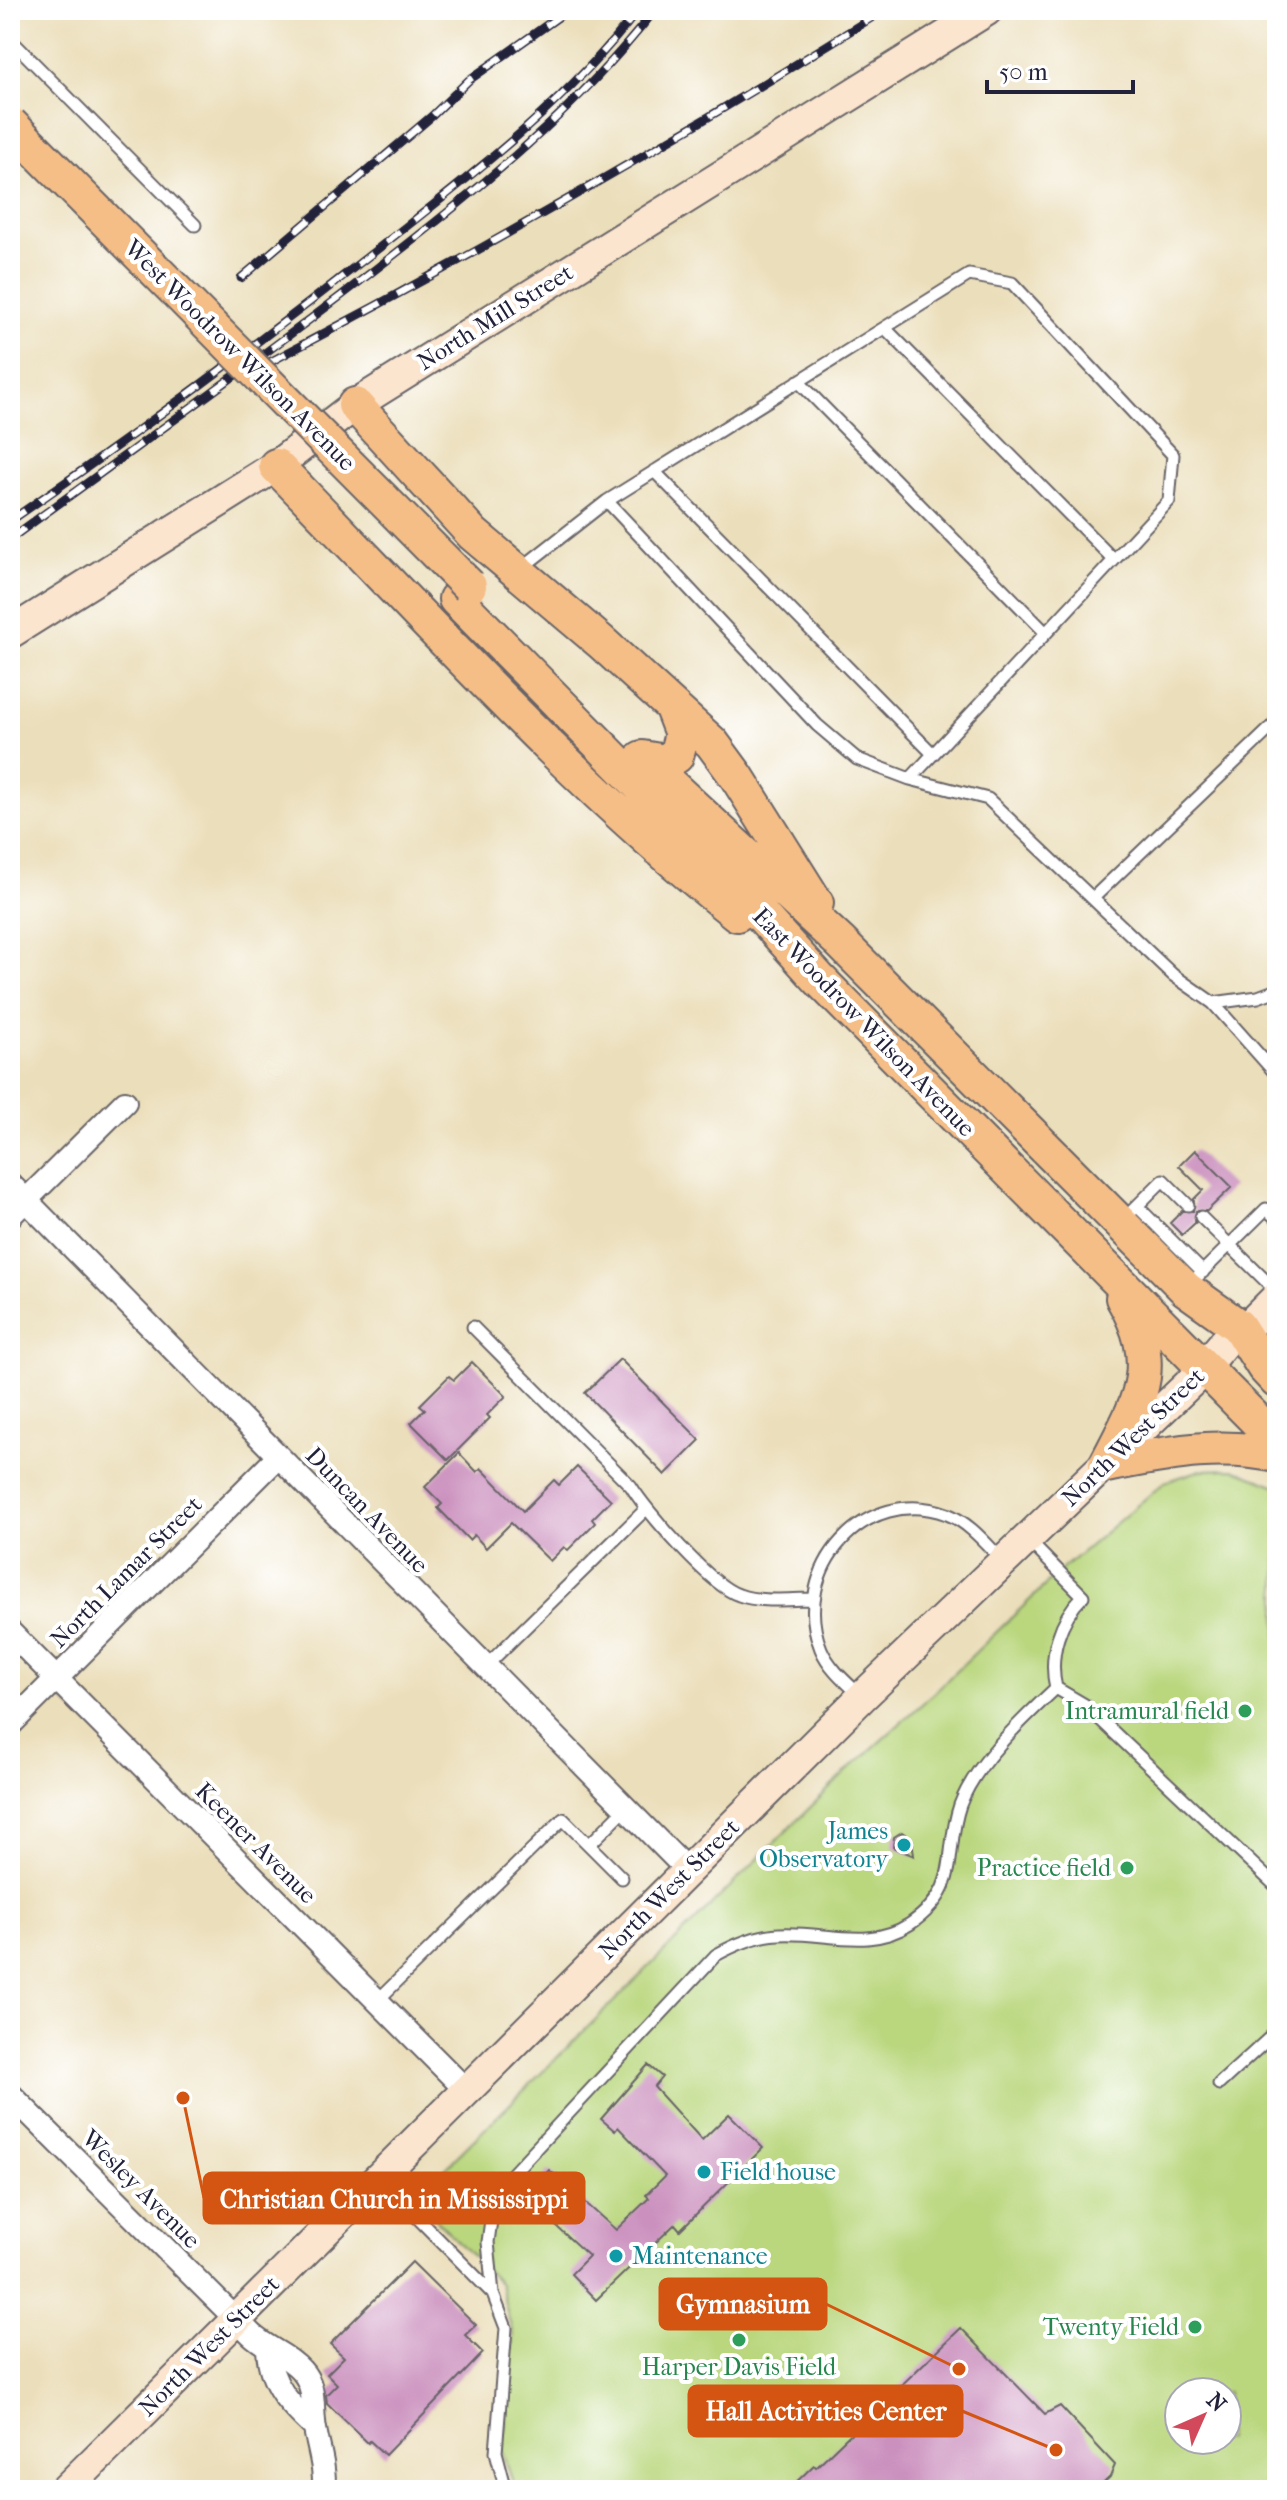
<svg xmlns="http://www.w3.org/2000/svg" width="1287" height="2500" viewBox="0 0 1287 2500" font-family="'IM FELL French Canon',serif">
	<rect width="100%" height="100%" fill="#fff"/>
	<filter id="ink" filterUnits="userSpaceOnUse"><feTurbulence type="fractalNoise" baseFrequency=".0125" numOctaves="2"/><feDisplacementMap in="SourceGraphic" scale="16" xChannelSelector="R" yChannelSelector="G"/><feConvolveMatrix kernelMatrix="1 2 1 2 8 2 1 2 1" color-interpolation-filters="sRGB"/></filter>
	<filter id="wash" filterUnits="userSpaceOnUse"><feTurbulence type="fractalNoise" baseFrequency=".006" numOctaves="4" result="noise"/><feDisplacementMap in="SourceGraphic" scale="32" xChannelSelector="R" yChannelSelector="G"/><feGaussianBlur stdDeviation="1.8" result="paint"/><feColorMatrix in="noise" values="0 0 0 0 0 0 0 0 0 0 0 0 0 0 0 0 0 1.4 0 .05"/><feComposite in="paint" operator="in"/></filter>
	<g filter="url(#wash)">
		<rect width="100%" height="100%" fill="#ebdeba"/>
		<path fill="#bad77e" stroke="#6e7c5c" stroke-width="2" fill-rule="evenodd" d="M 1233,1469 L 1277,1486 L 1277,2490 L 515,2490 L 503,2452 L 513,2335 L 500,2284 L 415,2198 L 846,1772 L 924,1702 L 1062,1569 L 1165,1482 L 1201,1470 ZM 1179,2392 L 1227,2392 L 1227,2440 L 1179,2440 Z"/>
		<g id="blocks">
			<path fill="#cb90be" d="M 1195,1150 L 1232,1187 L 1207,1211 L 1196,1211 L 1195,1223 L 1182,1235 L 1170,1223 L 1182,1211 L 1193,1211 L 1194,1199 L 1203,1190 L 1179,1166 Z
				M 620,1359 L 700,1440 L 665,1475 L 585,1393 Z
				M 472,1362 L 506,1396 L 487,1415 L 490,1418 L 448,1460 L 411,1423 L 425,1409 L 420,1405 L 449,1376 L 454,1380 Z
				M 459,1453 L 477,1472 L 481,1468 L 523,1511 L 554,1480 L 559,1485 L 577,1467 L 611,1500 L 592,1519 L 595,1523 L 568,1550 L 564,1547 L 550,1561 L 511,1523 L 486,1548 L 474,1535 L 469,1540 L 438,1508 L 442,1504 L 425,1487 Z
				M 902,1832 L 912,1839 L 914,1856 L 893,1847 L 894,1837 Z
				M 648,2065 L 662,2077 L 654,2087 L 702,2140 L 729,2114 L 763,2148 L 680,2230 L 675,2224 L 596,2300 L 571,2274 L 589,2256 L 525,2198 L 549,2170 L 616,2230 L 649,2198 L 646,2195 L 665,2176 L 618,2127 L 615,2131 L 601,2119 Z
				M 412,2262 L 476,2325 L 465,2335 L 483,2353 L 385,2455 L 370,2441 L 368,2443 L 327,2403 L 326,2395 L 337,2384 L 327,2374 L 344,2357 L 330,2344 Z
				M 961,2328 L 1045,2414 L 1060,2406 L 1115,2465 L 1110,2477 L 1096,2490 L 788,2490 L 814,2465 L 816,2467 Z"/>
		</g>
	</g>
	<g filter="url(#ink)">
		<use href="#blocks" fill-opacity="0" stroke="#686467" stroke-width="2"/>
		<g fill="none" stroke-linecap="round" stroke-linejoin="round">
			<g stroke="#686467" stroke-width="15">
				<path id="lane" d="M 10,39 L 195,225
					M 885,328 L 1114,560
					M 798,381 L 1046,633
					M 654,471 L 933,754
					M 607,501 L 817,725 L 857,759 L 910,779 L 988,799 L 1173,975 L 1213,1003 L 1258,997 L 1277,990
					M 519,570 L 607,501 L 969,275 L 1012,283 L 1173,455 L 1169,501 L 910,779
					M 1093,898 L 1277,722
					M 1213,1003 L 1277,1075
					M 1137,1206 L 1203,1272
					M 1201,1217 L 1277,1292
					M 1124,1219 L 1163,1180 L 1188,1205
					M 1189,1285 L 1266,1209 L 1277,1219
					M 473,1327 L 631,1486 C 646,1511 712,1587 739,1595 C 761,1603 789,1599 813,1599
					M 1028,1540 L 1083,1596 C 1060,1619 1048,1655 1056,1688
					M 485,1667 L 646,1509
					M 861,1696 C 846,1682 829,1668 821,1649 C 789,1570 865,1484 947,1514 C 970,1523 987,1545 1004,1562
					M 589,1845 L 626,1808
					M 377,2001 L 563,1819 L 622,1878
					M 1219,2084 L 1277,2031
					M 380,2180 L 493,2294
					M 506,2490 L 496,2452 L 506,2328 L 493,2294 L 488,2242 L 493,2206 L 513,2173 L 716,1955 C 736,1944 757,1935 779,1934 C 824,1931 869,1951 910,1924 C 963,1888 943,1854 960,1805 C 976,1762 1023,1719 1056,1688 L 1085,1705 L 1277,1887"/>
			</g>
			<g stroke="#686467" stroke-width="26">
				<path id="street" d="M 10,1184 L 688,1871
					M 10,1216 L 125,1102
					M 10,1632 L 466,2090
					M 10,1725 L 278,1457
					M 10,2094 L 251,2334 C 267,2349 287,2354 301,2370 C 317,2387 311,2407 315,2429 C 319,2451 325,2467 324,2490
					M 268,2350 C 270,2385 290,2405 315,2428"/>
			</g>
			<g stroke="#686467" stroke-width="34">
				<path id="secondary" d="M 10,633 L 276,466 L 355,405 L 987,10
					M 65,2490 L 862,1697 L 1191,1382 L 1238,1326 L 1250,1324 L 1277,1297"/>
			</g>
			<g stroke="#686467" stroke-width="38">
				<path id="primary" d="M 355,405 L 473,534 L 601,642 L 712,743 L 737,777 L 816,903
					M 276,466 C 425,618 570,781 737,914
					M 456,599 L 684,830 L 818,978 L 1277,1441
					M 642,758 L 665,762 L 676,756 L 682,734 L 672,708
					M 669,784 L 840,942 L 1186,1289 L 1238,1326 L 1264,1367 L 1277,1381
					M 1106,1465 C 1139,1401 1163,1367 1123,1298
					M 1106,1465 C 1165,1454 1217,1442 1277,1455"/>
			</g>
			<use href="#lane" stroke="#fff" stroke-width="11"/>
			<use href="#street" stroke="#fff" stroke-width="22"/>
			<use href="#secondary" stroke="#fbe5cf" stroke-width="30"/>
			<use href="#primary" stroke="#f6be87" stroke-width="34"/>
			<g stroke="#22223b" stroke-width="9">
				<path id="rail" d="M 241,278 L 432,116 L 469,80 L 568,10
					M 270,362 C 479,253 684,135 884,10
					M 10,521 C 135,435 256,345 375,251 C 468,178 566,104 638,10
					M 10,539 C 136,447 263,357 386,261 C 484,185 577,109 655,10"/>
			</g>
			<use href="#rail" stroke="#fff" stroke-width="6" stroke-dasharray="18" stroke-linecap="butt"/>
			<g stroke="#686467" stroke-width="38" stroke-linecap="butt">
				<path id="primary-bridge" d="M 10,124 L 469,586"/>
			</g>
			<use href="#primary-bridge" stroke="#f6be87" stroke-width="34"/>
		</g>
	</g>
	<g fill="#2e9e5b" stroke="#fff" stroke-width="3">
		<circle cx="1245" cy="1711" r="8"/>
		<circle cx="1127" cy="1868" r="8"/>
		<circle cx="1195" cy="2327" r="8"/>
		<circle cx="739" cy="2340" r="8"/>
	</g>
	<g fill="#0f9aa8" stroke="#fff" stroke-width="3">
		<circle cx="904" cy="1845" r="8"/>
		<circle cx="704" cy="2172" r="8"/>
		<circle cx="616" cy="2256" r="8"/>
	</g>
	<g text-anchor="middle" stroke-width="8" stroke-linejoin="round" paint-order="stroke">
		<g font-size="24" fill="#22223b" stroke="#fff">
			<text transform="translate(495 317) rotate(-32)" y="8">North Mill Street</text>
			<text transform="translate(240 355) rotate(45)" y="8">West Woodrow Wilson Avenue</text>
			<text transform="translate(864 1022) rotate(46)" y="8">East Woodrow Wilson Avenue</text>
			<text transform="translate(1133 1437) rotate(-44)" y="8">North West Street</text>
			<text transform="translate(367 1510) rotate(46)" y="8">Duncan Avenue</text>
			<text transform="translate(126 1572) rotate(-45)" y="8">North Lamar Street</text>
			<text transform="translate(256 1843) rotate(45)" y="8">Keener Avenue</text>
			<text transform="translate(669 1889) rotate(-45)" y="8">North West Street</text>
			<text transform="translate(141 2189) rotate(45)" y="8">Wesley Avenue</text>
			<text transform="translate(209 2346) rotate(-45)" y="8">North West Street</text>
		</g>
		<g font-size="24" fill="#27864d" stroke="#fff" text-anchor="end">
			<text x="1229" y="1719">Intramural field</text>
			<text x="1111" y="1876">Practice field</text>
			<text x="1179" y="2335">Twenty Field</text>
			<text x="739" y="2375" text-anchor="middle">Harper Davis Field</text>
		</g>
		<g font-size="24" fill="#0d838f" stroke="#fff" text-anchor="start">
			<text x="888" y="1839" text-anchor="end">James<tspan x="888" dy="28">Observatory</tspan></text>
			<text x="720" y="2180">Field house</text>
			<text x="632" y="2264">Maintenance</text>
		</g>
	</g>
	<path fill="none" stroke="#d45411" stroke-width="3" d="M183 2098L204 2198M959 2369L826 2304M1056 2450L962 2411"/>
	<g fill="#d45411" stroke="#fff" stroke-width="3">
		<circle cx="183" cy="2098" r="8"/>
		<circle cx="959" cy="2369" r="8"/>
		<circle cx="1056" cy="2450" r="8"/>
	</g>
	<g fill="#d45411" stroke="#d45411" stroke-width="3">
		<rect x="204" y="2173" width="380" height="50" rx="8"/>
		<rect x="660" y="2279" width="166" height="50" rx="8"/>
		<rect x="689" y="2386" width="273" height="50" rx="8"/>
	</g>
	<g font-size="26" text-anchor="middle" font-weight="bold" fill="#fff">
		<text x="394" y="2208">Christian Church in Mississippi</text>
		<text x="743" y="2313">Gymnasium</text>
		<text x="826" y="2420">Hall Activities Center</text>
	</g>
	<rect width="1287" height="2500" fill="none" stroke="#fff" stroke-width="40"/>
	<g transform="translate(1203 2416) rotate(45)"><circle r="38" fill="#ffffff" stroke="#a7a7b1" stroke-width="2"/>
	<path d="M0-6L14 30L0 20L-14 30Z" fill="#d1495b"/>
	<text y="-12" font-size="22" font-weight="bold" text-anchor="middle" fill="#22223b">N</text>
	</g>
	<path d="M987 80v12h146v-12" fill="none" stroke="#22223b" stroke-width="4"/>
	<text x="999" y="80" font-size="24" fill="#22223b" stroke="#ffffff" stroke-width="6" paint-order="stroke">50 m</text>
</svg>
